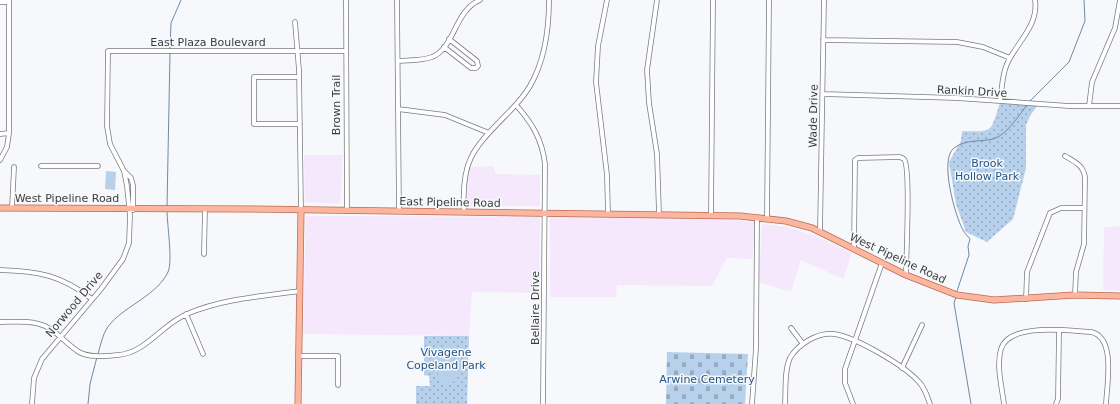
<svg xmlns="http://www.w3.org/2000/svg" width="1120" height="404" viewBox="0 0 1120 404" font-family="'DejaVu Sans',sans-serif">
	<defs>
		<pattern id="grass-dots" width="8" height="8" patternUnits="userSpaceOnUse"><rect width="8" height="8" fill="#b7d0ec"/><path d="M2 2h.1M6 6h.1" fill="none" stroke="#96aac1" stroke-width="1.8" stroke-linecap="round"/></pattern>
		<pattern id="cemetery-stones" width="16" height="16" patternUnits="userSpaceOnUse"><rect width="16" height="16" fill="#b7d0ec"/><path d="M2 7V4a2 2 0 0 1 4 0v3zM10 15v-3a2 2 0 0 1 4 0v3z" fill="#96aac1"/></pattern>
	</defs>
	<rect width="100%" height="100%" fill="#f6f8fb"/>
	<path fill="#f6e8fc" d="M 304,155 L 343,155 L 340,204 L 305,202 Z
		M 493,166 L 496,174 L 540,175 L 540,206 L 467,206 L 466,184 L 469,167 Z
		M 306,216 L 540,217 L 539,293 L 472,292 L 469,336 L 303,334 Z
		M 550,217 L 701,218 L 754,222 L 753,259 L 727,258 L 712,286 L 617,285 L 616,297 L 550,297 Z
		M 762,224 L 787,227 L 816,236 L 852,253 L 843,279 L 801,260 L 791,292 L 759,282 Z
		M 1120,226 L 1120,291 L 1103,290 L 1104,227 Z"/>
	<path fill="url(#grass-dots)" d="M 1000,103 L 1037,106 L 1030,116 L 1026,125 L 1026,168 L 1013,219 L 987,242 L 966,232 L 956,204 L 949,162 L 961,141 L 962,131 C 994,132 990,133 1000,103 Z
		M 424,336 L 469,336 L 467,404 L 416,404 L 416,386 L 430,386 L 429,376 L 424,375 Z"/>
	<path fill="url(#cemetery-stones)" d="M 667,352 L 748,354 L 745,404 L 666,404 Z"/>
	<path fill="#b7d0ec" d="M 106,171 L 116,172 L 115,190 L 105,189 Z
		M 451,345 L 458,381 L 440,384 L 433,348 Z"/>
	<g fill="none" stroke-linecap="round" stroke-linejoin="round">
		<path stroke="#6e8ba6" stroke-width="1" d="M 170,49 L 171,23 L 181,0
			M 1029,102 L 1069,62 L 1085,21 L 1084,0
			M 167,207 L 170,53
			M 957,291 L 969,255 L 968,246 L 970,239 C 968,236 965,234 963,230 C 955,216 939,159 954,148 C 966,139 980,142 993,139 C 1007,135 1019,115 1027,105
			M 956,297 L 954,303 L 971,404
			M 98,354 C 101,344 103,331 111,323 C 127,305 157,295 168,272 C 173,261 167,225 167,210
			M 88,404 L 90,384 L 97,357"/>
		<g stroke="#797b7d" stroke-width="5.5">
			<path id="minor" d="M 346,0 L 347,211
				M 397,0 L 399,211
				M 607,0 L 598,46 L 596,82 L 607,175 L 608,214
				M 657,0 L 647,70 L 649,103 L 657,154 L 659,214
				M 0,2 L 9,2
				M 295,22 L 299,70 L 301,210
				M 823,40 L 957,42 L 983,47 L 1010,58
				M 444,47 L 471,68 L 476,68 L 478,66 L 477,61 L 449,39
				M 398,61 C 408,60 421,61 432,57 C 455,48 454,11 480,0
				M 299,77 L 254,77 L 254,124 L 300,124
				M 823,94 L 957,98 L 1069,106 L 1120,106
				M 1000,101 C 1002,89 1002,75 1007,64 C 1016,43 1039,26 1035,0
				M 516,105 C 532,123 542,139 545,164 L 543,404
				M 1089,106 L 1092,82 L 1115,28 L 1120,0
				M 398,109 L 445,115 L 489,133
				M 0,134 L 9,133
				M 1065,156 C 1075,162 1083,165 1085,177 L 1084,244 L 1076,272 L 1075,295
				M 0,160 L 7,147 L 9,133 L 9,0
				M 41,166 L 98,166
				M 124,171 L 131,178 L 133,185 L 133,210
				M 12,208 L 14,167
				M 464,212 C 461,160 472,150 507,114 C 516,105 524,96 530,86 C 545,60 549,29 549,0
				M 711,215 L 713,0
				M 767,218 L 769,0
				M 820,231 L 824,0
				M 854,248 L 855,160 L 858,158 L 900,157 L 904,159 C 911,167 906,258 906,275
				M 204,254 L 205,209
				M 0,270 C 38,271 61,275 92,299
				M 1026,299 L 1027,272 L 1050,213 L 1061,208 L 1084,208
				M 186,314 L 203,354
				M 0,322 C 15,322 31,320 45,326 C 58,332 67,345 79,352 C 89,358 106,356 118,355 C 146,353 162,324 187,314 C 222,299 262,296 300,291
				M 791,328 L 803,344
				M 299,356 L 338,356 L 338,385
				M 902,368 L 922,325
				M 32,404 L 34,378 L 42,359 L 101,289 L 123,259 L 129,243 L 130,216 L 127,186 L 124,171 L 110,144 L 107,126 L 108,51 L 346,51
				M 752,404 L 756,348 L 757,218
				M 785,404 C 786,390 784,371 790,358 C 798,344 818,332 834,334 C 856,337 905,366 919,382 C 925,388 927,396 930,404
				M 853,404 L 845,383 L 845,369 L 882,263
				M 1004,404 C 1002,388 996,365 1001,349 C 1009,322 1069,331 1091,332 C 1116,337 1107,384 1106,404
				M 1056,404 L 1058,399 L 1059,331"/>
		</g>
		<g stroke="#b86c53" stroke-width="7">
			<path id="major" d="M 0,208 L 249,209 L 740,216 L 786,221 L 812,228 L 906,275 L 957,295 L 994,300 L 1075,295 L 1120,296
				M 298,404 L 301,210"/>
		</g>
		<use href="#minor" stroke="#fff" stroke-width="4"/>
		<use href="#major" stroke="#fcb69f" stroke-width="5.5"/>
	</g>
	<g text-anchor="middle" stroke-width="3" stroke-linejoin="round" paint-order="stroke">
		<g font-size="11" fill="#3c3d3e" stroke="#f6f8fb">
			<text x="208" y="46">East Plaza Boulevard</text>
			<text transform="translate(972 91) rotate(3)" y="4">Rankin Drive</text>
			<text transform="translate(336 105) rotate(-90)" y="4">Brown Trail</text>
			<text transform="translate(813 116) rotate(-89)" y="4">Wade Drive</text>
			<text x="67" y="202">West Pipeline Road</text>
			<text transform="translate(450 202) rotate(1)" y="4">East Pipeline Road</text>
			<text transform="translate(898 258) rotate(25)" y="4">West Pipeline Road</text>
			<text transform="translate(74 304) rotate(-50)" y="4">Norwood Drive</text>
			<text transform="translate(535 308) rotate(-90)" y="4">Bellaire Drive</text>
		</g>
		<g font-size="11" fill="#258" stroke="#f6f8fb">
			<text x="987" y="167">Brook<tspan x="987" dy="13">Hollow Park</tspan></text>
			<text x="446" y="356">Vivagene<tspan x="446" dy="13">Copeland Park</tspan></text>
			<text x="707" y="383">Arwine Cemetery</text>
		</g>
	</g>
</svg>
